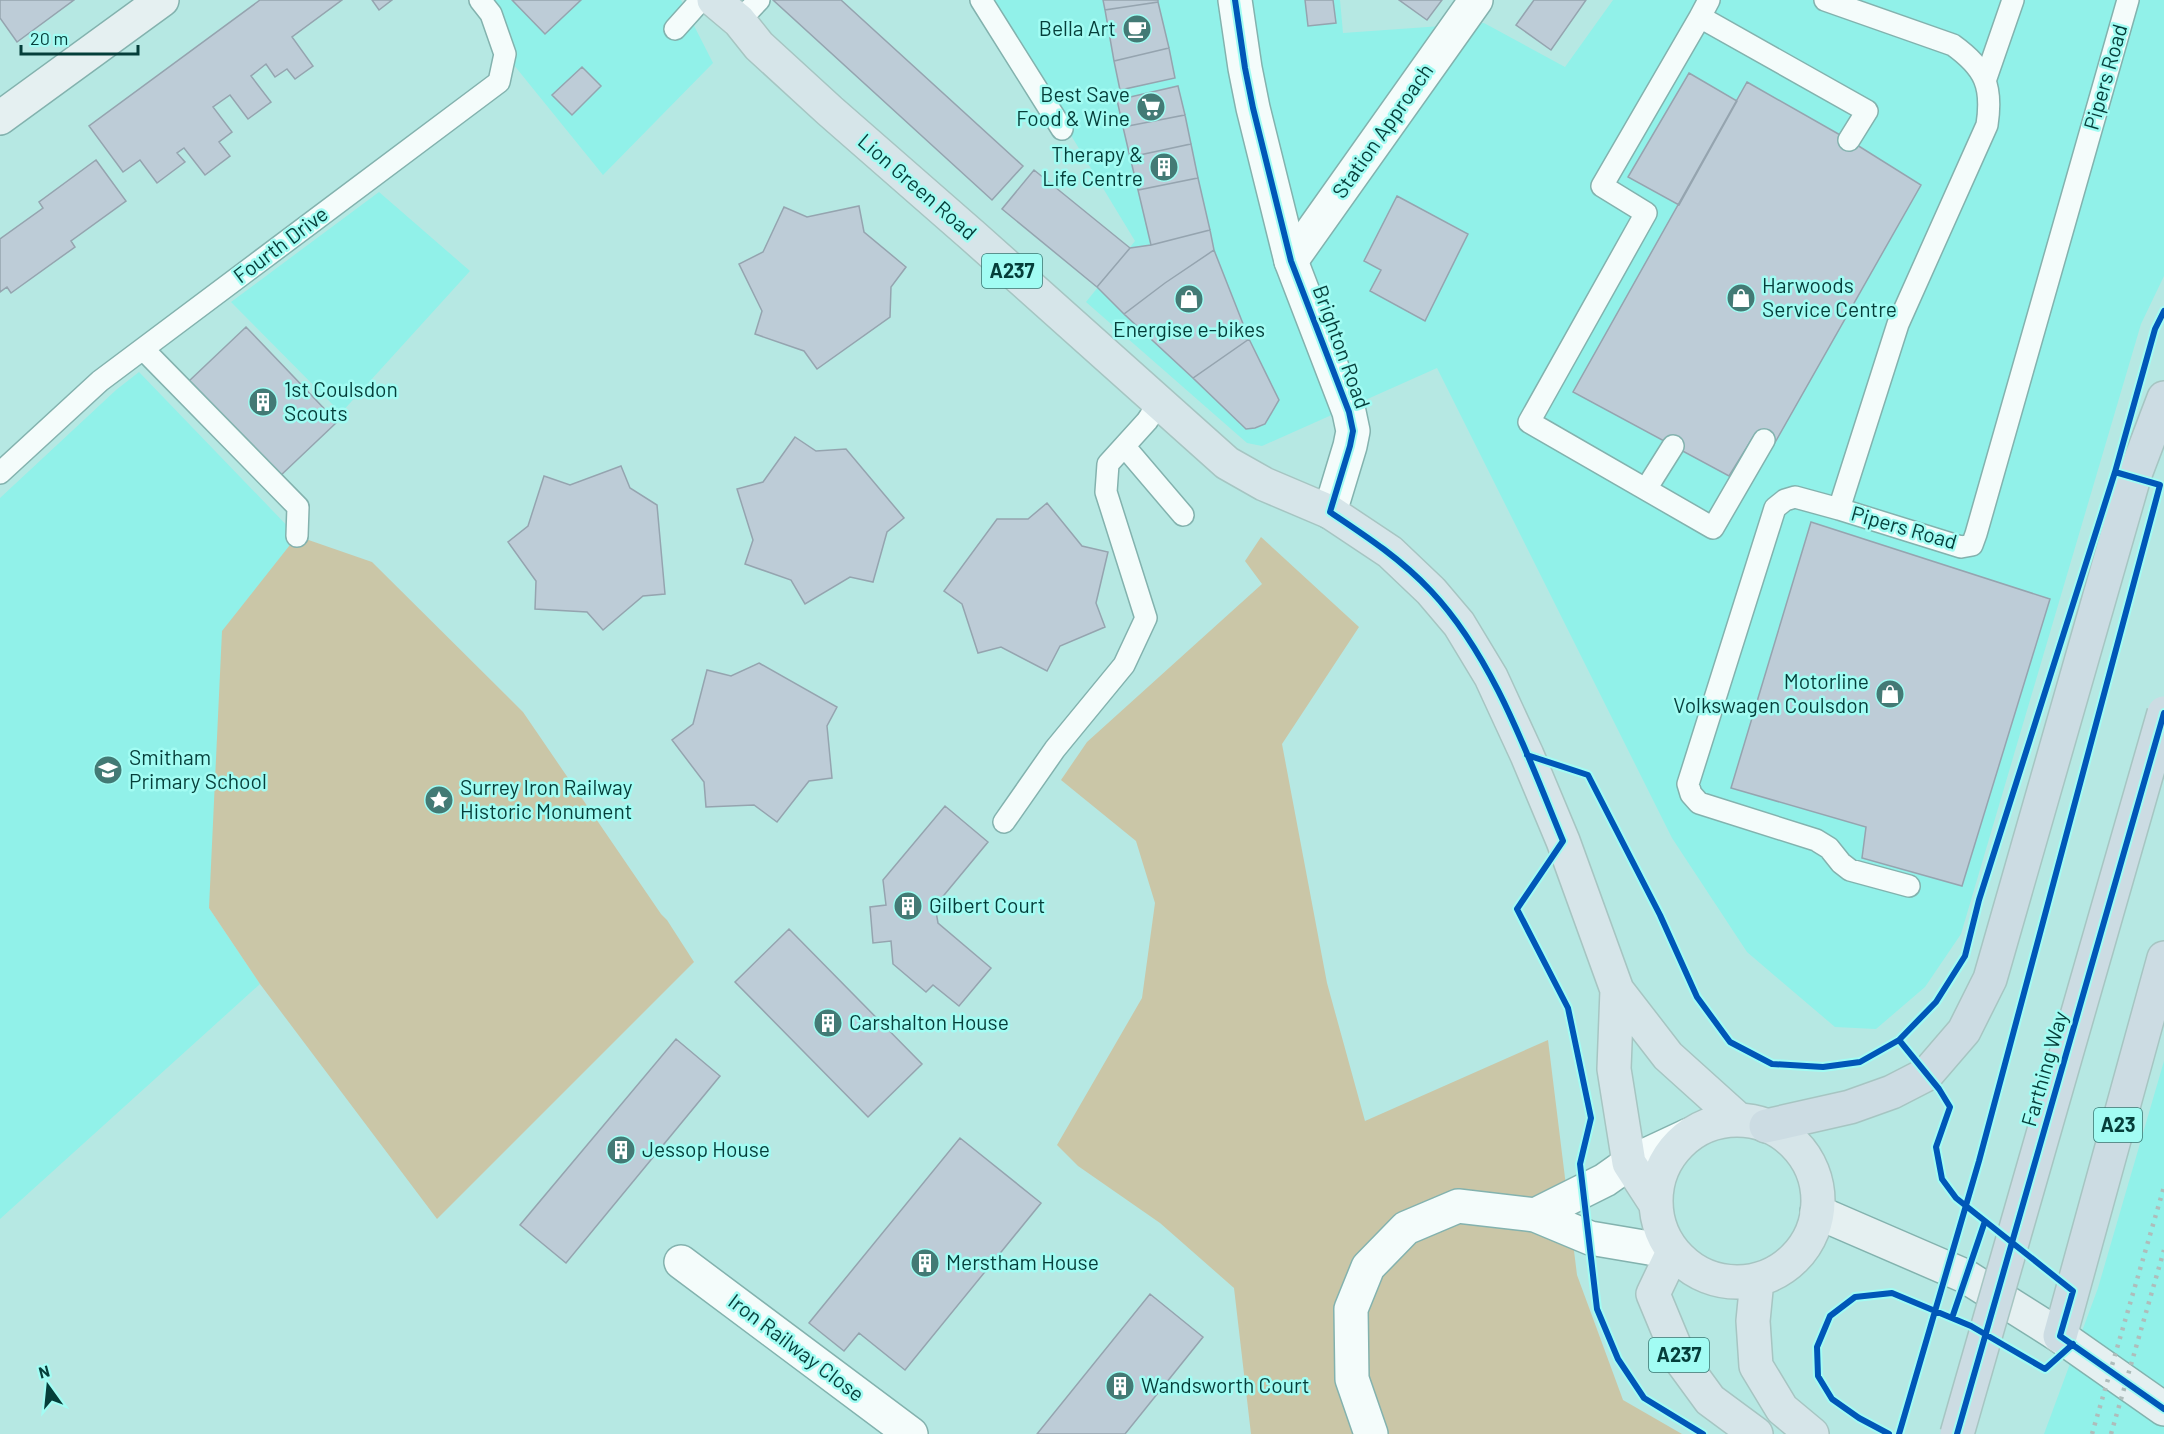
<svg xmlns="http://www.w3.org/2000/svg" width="2164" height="1434" viewBox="0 0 2164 1434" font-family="Barlow,sans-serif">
	<rect width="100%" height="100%" fill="#b6e8e3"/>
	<path fill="#91f1e9" d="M 469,0 L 681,0 L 713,63 L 603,175 L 505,54 Z
		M 989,0 L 1340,0 L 1343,33 L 1484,23 L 1565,67 L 1613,0 L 2164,0 L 2164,276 L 2141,324 L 1961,934 L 1925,987 L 1876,1029 L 1835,1027 L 1747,952 L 1672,838 L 1437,368 L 1262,446 L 1247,443 L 1086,302 L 1135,241 Z
		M 379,192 L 470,271 L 341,413 L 231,302 Z
		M 139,372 L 297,536 L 209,908 L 260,984 L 0,1219 L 0,498 L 116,390 Z
		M 2164,1061 L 2164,1434 L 2044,1434 L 2098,1288 Z"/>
	<path fill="#cac6a7" d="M 297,536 L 372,562 L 523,712 L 661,914 L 667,920 L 694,962 L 437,1219 L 260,984 L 209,908 L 222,631 Z
		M 1261,537 L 1359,627 L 1282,744 L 1327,983 L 1365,1121 L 1548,1040 L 1577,1275 L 1623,1400 L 1682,1434 L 1251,1434 L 1234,1288 L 1160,1223 L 1078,1166 L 1057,1145 L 1142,998 L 1155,903 L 1136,841 L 1061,780 L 1087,742 L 1262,584 L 1245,561 Z"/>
	<path fill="#bdccd7" stroke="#95a4af" stroke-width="1.5" d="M 0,0 L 74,0 L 17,42 L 0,18 Z
		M 260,0 L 342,0 L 292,37 L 313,66 L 295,79 L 287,69 L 275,77 L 266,64 L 251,76 L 271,102 L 248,119 L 230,95 L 213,107 L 232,132 L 219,142 L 230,156 L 205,175 L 184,148 L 177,153 L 185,162 L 157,183 L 140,160 L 123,172 L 89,126 Z
		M 372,0 L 392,0 L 379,10 Z
		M 512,0 L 581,0 L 545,34 Z
		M 773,0 L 841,0 L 1023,166 L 992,200 Z
		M 1103,0 L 1158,0 L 1158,2 L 1105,10 Z
		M 1305,0 L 1333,0 L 1336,23 L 1308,26 Z
		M 1399,0 L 1442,0 L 1427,20 Z
		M 1534,0 L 1586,0 L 1551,50 L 1516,25 Z
		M 1158,2 L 1169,48 L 1114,61 L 1105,10 Z
		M 1169,48 L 1175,78 L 1120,90 L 1114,61 Z
		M 582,67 L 601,86 L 572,115 L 552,95 Z
		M 1689,73 L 1737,101 L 1679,205 L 1628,177 Z
		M 1747,82 L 1849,140 L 1921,185 L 1773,446 L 1755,434 L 1729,476 L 1573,392 Z
		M 1178,86 L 1185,115 L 1123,127 L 1117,100 Z
		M 1185,115 L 1191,144 L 1130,157 L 1123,127 Z
		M 1191,144 L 1198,178 L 1138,190 L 1130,157 Z
		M 96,160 L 126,201 L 71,241 L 75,247 L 11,293 L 7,287 L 0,292 L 0,239 L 43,208 L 39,202 Z
		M 1034,170 L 1130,248 L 1097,287 L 1002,209 Z
		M 1198,178 L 1210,230 L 1151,245 L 1138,190 Z
		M 1397,196 L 1468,234 L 1425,321 L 1370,291 L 1381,270 L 1364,261 Z
		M 859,206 L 864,232 L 906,267 L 891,287 L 890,317 L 817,369 L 804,351 L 755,334 L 762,311 L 739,264 L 763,252 L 784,207 L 807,217 Z
		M 1210,230 L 1214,250 L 1165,283 L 1124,314 L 1097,287 L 1130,248 L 1151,245 Z
		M 1214,250 L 1249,339 L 1193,378 L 1124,314 L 1165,283 Z
		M 246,327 L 337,422 L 279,477 L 188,382 Z
		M 1249,339 L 1279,400 L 1265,424 L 1255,428 L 1246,429 L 1193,378 Z
		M 795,437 L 816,451 L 846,449 L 904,518 L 887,532 L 873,582 L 850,577 L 805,604 L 791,580 L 745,564 L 753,540 L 737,489 L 763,482 Z
		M 621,466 L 630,488 L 657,505 L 665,594 L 643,596 L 603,630 L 587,612 L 535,609 L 536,581 L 508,542 L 528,526 L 544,476 L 570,485 Z
		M 1047,503 L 1082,546 L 1108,552 L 1096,603 L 1105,627 L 1060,646 L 1047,671 L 1001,647 L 978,653 L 962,604 L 944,591 L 997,519 L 1028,519 Z
		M 1811,522 L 2050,599 L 1962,886 L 1862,858 L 1866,827 L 1731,788 Z
		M 759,663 L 837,707 L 827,726 L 832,778 L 809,781 L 777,822 L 754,805 L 706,807 L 704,782 L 672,740 L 693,724 L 707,670 L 731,676 Z
		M 945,806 L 988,842 L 935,906 L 938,923 L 991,968 L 959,1006 L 933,985 L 926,992 L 893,964 L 891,941 L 873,943 L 870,907 L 886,905 L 883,880 Z
		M 789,929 L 922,1064 L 868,1117 L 735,982 Z
		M 676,1039 L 720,1076 L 566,1263 L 520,1225 Z
		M 960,1138 L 1041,1203 L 905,1370 L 859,1333 L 844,1351 L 809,1323 Z
		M 1150,1294 L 1203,1337 L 1125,1434 L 1037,1434 Z"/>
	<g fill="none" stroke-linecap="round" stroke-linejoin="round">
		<g stroke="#83b2ae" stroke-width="24">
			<path id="service" d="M 981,0 L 1062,129
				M 1709,0 L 1700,17 L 1867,111 L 1849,140
				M 1825,0 L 1953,45 C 1985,68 1993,86 1987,125 L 1898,324 L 1839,509 L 1961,547 L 1972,545 L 1976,534 L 2128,0
				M 1700,17 L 1602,186 L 1646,213 L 1529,422 L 1713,528 L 1764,440
				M 739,21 L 759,0
				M 675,29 L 701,0
				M 1985,81 L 2013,0
				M 143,349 L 298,507 L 297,536
				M 1125,447 L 1183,515
				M 0,473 L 100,381 L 499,82 L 505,54 L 491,14 L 480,0
				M 1646,489 L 1673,446
				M 1839,509 L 1795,497 L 1785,500 L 1775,508 L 1688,784 L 1691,794 L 1699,803 L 1816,840 L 1829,848 L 1841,863 L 1850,870 L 1909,886
				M 1004,822 L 1055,749 L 1124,665 L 1146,618 L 1106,492 L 1108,464 L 1147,421 L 1159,403"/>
		</g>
		<g stroke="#83b2ae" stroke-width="36">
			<path id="minor" d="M 1291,261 L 1476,0
				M 1535,1215 L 1605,1180 L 1629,1163 L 1689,1135
				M 681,1262 L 911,1434
				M 1371,1434 L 1352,1379 L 1351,1309 L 1368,1267 L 1406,1228 L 1458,1206 L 1535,1215 L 1590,1238 L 1673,1252"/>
		</g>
		<g stroke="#83b2ae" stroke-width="36">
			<path id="tertiary" d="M 1235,0 L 1245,68 L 1253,108 L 1291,261 L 1349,412 L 1353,431 L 1350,446 L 1330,512"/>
		</g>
		<g stroke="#83b2ae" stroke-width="36">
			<path id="secondary" d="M 0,118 L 162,0
				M 1817,1212 L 1965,1276 L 2060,1336 L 2164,1409"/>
		</g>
		<g stroke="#a6c5c2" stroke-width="36">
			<path id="primary" d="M 714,0 L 739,21 L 759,46 L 830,111 L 973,236 L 1227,463 L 1264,484 L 1330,512 L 1390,552 L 1431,591 L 1459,624 L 1491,677 L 1527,755 L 1563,841 L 1617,990 L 1668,1056 L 1739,1120
				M 1617,990 L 1614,1069 L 1629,1163 L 1655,1203
				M1656 1201a81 81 0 1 1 162 0a81 81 0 1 1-162 0Z
				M 1673,1252 L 1653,1294 L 1680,1359 L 1710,1400 L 1756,1434
				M 1757,1280 L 1753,1321 L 1756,1366 L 1782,1409 L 1812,1434"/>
		</g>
		<g stroke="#a6c5c2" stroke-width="36">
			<path id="trunk" d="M 1766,1126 L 1850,1107 L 1892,1092 L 1927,1074 L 1964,1031 L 1990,979 L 2134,477 L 2164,398
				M 2060,1336 L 2164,958"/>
		</g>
		<use href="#service" stroke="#f4fcfb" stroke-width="21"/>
		<use href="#minor" stroke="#f4fcfb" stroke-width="33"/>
		<use href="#tertiary" stroke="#f4fcfb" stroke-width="33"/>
		<use href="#secondary" stroke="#e5f0f1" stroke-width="33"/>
		<use href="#primary" stroke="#d6e5e9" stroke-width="33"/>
		<use href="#trunk" stroke="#ccdce3" stroke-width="33"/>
		<path stroke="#aebdbb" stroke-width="4.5" stroke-dasharray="3 6" stroke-linecap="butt" d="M 2092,1434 L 2164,1187
			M 2111,1434 L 2164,1250"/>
		<g stroke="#a6c5c2" stroke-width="36" stroke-linecap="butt">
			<path id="trunk-bridge" d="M 1957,1434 L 2164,713"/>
		</g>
		<use href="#trunk-bridge" stroke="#ccdce3" stroke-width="33"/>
		<g stroke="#a2fcf3" stroke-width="10">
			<path id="cycleway" d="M 1235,0 L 1245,68 L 1253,108 L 1291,261 L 1349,412 L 1353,431 L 1350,446 L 1330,512 C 1366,536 1401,559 1431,591 C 1494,658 1528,757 1563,841 L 1517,909 L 1568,1008 L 1591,1118 L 1580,1164 L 1597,1309 L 1618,1359 L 1644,1398 L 1703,1434
				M 1527,755 L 1588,775 L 1660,915 L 1697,997 L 1730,1042 L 1772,1064 L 1823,1067 L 1860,1062 L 1899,1040 L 1936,1002 L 1965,956 L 1979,900 L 2115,472 L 2155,329 L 2164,311
				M 1899,1040 L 1939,1089 L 1950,1107 L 1936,1147 L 1942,1179 L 1956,1198 L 2073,1291 L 2060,1336 L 2164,1409
				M 1952,1318 L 1985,1221
				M 1889,1434 L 1859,1418 L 1832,1399 L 1818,1376 L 1817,1347 L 1830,1316 L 1855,1297 L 1892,1293 L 1971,1326 L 2045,1369 L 2073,1344
				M 1899,1434 L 1979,1161 L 2160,485 L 2115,472
				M 1957,1434 L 2164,713"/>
		</g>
		<use href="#cycleway" stroke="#0057b8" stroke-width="6"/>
	</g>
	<defs>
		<g id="cafe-disc" transform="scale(1.5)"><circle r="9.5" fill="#437a75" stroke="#a2fcf3"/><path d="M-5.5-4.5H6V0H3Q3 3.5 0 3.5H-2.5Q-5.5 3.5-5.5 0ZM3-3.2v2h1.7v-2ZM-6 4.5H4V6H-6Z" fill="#fff"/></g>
		<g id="supermarket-disc" transform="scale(1.5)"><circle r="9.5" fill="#437a75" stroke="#a2fcf3"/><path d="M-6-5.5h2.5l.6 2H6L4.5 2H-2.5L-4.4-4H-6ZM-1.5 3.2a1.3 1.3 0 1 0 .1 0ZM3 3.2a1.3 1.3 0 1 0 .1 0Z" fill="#fff"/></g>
		<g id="building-disc" transform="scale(1.5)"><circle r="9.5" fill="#437a75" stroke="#a2fcf3"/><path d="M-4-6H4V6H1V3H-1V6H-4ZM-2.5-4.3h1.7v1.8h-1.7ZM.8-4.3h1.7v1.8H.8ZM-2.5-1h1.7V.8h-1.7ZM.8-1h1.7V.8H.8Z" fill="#fff"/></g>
		<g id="shop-disc" transform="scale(1.5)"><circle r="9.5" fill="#437a75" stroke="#a2fcf3"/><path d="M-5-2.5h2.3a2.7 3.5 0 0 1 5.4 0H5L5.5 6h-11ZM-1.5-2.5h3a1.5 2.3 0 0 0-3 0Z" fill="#fff"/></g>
		<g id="school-disc" transform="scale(1.5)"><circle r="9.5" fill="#437a75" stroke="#a2fcf3"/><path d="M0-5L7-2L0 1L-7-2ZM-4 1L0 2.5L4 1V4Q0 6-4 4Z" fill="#fff"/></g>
		<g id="sight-disc" transform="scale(1.5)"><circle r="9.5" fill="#437a75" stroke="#a2fcf3"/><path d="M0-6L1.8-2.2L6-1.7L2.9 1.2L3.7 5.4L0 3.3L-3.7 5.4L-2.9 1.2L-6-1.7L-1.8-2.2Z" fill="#fff"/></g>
	</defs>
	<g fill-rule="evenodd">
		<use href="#cafe-disc" x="1137" y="29"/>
		<use href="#supermarket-disc" x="1151" y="107"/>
		<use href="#building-disc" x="1164" y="167"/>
		<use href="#shop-disc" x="1741" y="298"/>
		<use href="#shop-disc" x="1189" y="299"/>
		<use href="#building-disc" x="263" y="402"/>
		<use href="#shop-disc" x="1890" y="694"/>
		<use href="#school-disc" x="108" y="770"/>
		<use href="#sight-disc" x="439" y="800"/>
		<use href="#building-disc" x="908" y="906"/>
		<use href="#building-disc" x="828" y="1023"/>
		<use href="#building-disc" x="621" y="1150"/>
		<use href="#building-disc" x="925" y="1263"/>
		<use href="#building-disc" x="1120" y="1386"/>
	</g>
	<g text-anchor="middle" stroke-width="5" stroke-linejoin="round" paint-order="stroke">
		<g fill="#a2fcf3" stroke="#347772" stroke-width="1.5">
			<rect x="982" y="254" width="60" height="34" rx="4.5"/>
			<rect x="2094" y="1108" width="48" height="34" rx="4.5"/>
			<rect x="1649" y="1338" width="60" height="34" rx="4.5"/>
		</g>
		<g font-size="20" font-weight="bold" fill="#053e3a">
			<text x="1012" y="278">A237</text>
			<text x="2118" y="1132">A23</text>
			<text x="1679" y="1362">A237</text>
		</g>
		<g font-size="21" fill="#053e3a" stroke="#a2fcf3" text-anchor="start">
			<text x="1116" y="36" text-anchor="end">Bella Art</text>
			<text x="1130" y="102" text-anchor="end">Best Save<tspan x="1130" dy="24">Food &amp; Wine</tspan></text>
			<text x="1143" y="162" text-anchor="end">Therapy &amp;<tspan x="1143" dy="24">Life Centre</tspan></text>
			<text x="1762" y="293">Harwoods<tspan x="1762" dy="24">Service Centre</tspan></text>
			<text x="1189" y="337" text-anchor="middle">Energise e-bikes</text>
			<text x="284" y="397">1st Coulsdon<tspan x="284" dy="24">Scouts</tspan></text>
			<text x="1869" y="689" text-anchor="end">Motorline<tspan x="1869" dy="24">Volkswagen Coulsdon</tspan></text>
			<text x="129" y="765">Smitham<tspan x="129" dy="24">Primary School</tspan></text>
			<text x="460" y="795">Surrey Iron Railway<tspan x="460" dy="24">Historic Monument</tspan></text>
			<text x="929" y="913">Gilbert Court</text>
			<text x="849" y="1030">Carshalton House</text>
			<text x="642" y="1157">Jessop House</text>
			<text x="946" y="1270">Merstham House</text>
			<text x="1141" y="1393">Wandsworth Court</text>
		</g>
		<g font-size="21" fill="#053e3a" stroke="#a2fcf3">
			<text transform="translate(2106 77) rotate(-74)" y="7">Pipers Road</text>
			<text transform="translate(1383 131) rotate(-55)" y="7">Station Approach</text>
			<text transform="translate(917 187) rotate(41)" y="7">Lion Green Road</text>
			<text transform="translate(281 245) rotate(-37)" y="7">Fourth Drive</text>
			<text transform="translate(1341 347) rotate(70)" y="7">Brighton Road</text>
			<text transform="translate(1904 528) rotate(16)" y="7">Pipers Road</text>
			<text transform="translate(2045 1069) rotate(-74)" y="7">Farthing Way</text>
			<text transform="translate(796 1348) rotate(37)" y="7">Iron Railway Close</text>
		</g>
	</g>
	<g transform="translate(48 1386) rotate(345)" stroke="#a2fcf3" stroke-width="4.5" paint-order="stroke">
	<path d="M0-4.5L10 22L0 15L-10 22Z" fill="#053e3a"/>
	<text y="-9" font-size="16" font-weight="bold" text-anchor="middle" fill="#053e3a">N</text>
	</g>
	<path d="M21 45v9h117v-9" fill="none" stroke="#053e3a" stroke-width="3"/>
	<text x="30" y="45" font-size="18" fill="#053e3a" stroke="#a2fcf3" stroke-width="4.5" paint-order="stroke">20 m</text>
</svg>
